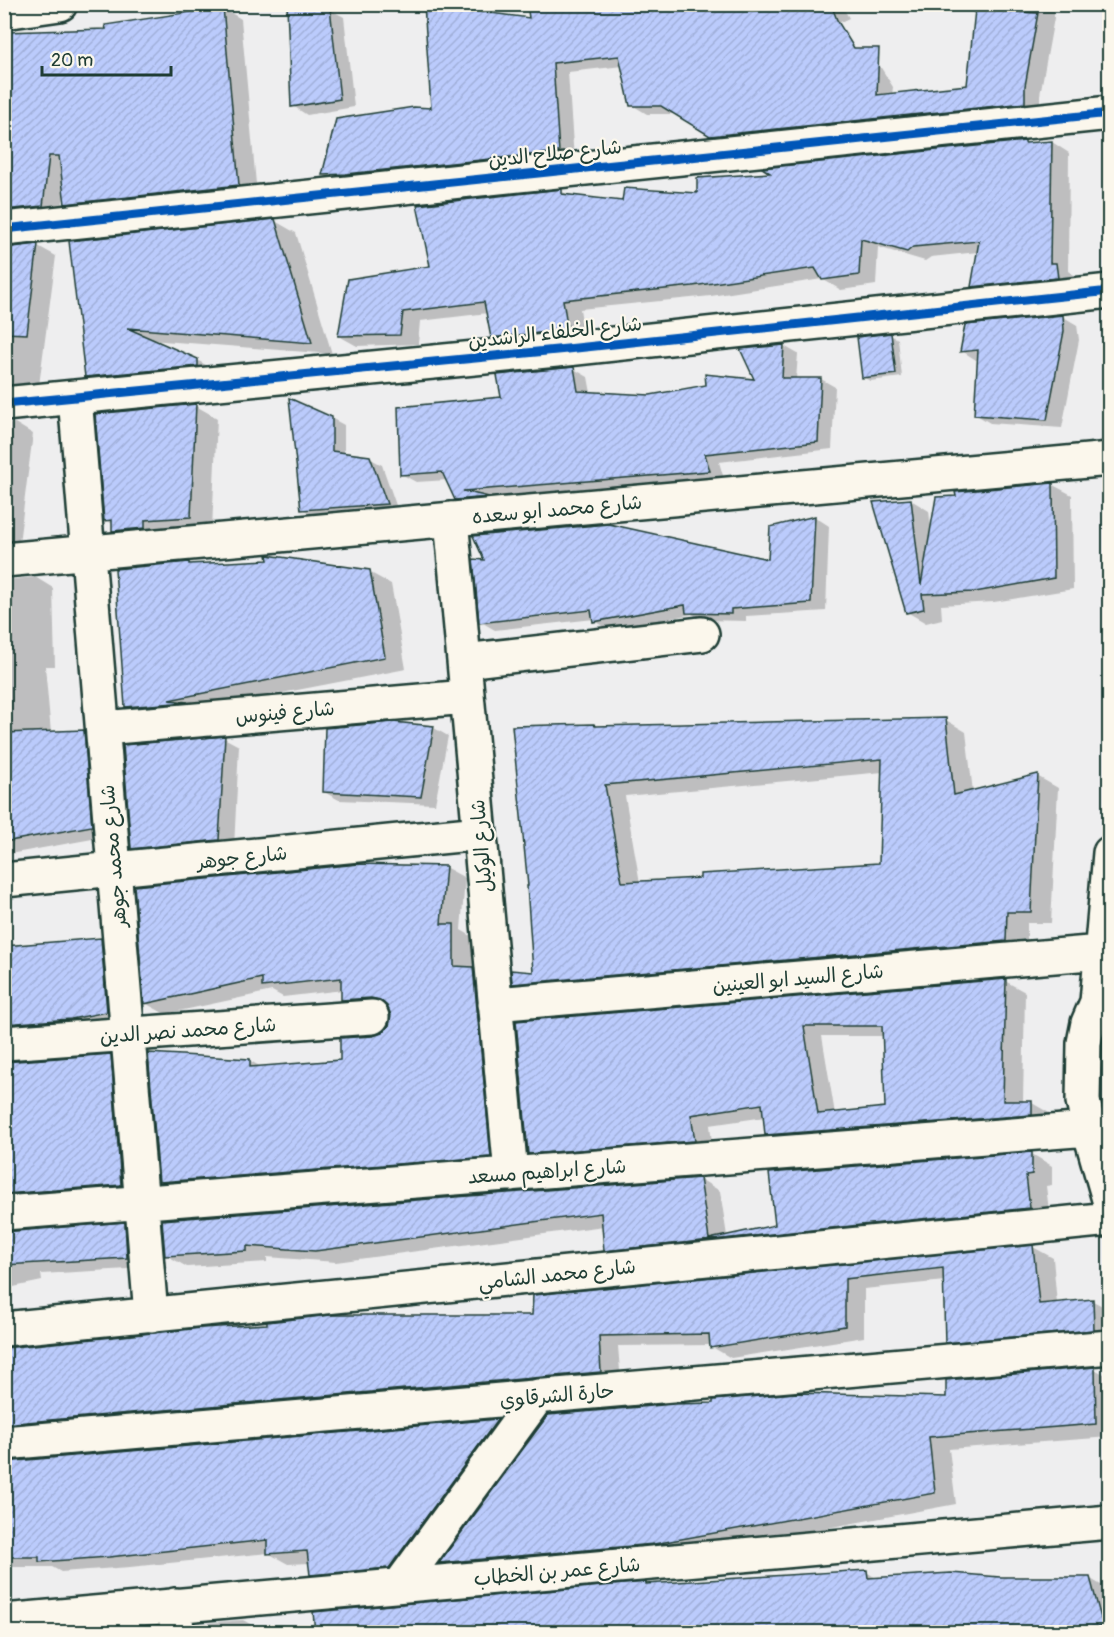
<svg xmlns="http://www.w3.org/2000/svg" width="1114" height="1637" viewBox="0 0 1114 1637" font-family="Pangolin,'Playpen Sans Arabic',sans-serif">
	<defs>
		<pattern id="building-hatch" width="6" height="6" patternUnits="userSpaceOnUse" patternTransform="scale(1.5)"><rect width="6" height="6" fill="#bbcbfc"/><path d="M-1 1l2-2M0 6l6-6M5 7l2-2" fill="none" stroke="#a0afd9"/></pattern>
	</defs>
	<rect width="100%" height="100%" fill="#eeeeef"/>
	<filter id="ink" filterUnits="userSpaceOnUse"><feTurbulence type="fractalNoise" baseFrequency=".0167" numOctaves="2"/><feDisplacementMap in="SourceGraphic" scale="12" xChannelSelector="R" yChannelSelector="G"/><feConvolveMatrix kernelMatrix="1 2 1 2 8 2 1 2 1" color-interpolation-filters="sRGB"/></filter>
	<g filter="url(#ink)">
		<path fill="#0003" fill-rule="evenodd" d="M 529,4 L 841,4 L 849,18 L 784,49 L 875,58 L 893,87 L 892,95 L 968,87 L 977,4 L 1054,4 L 1054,18 L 1040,95 L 1040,111 L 727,144 L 677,114 L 647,114 L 632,105 L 623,66 L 568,72 L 574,160 L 339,183 L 323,175 L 433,110 L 530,19 Z
			M 223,8 L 241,19 L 257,195 L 84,213 L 66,203 L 65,193 L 64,193 L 61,216 L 4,232 L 4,34 L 107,31 Z
			M 329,9 L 344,17 L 354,107 L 307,115 L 293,106 Z
			M 1024,142 L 1028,144 L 1052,142 L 1069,153 L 1068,271 L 1074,275 L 1075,287 L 990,296 L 973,286 L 978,252 L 931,257 L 925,261 L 878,247 L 876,285 L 841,290 L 822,279 L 711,296 L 580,309 L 585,339 L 510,347 L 492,337 L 488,313 L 420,321 L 418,344 L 357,346 L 339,336 L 432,267 L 561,191 L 570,196 L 624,202 L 699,194 L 775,174 Z
			M 275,221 L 296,233 L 332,354 L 150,340 L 197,360 L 218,372 L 107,388 L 86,376 L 71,242 Z
			M 4,246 L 6,249 L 38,246 L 56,256 L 38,393 L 4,409 Z
			M 1062,316 L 1077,325 L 1079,340 L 1062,428 L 990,423 L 975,414 L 979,359 L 976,360 L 962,351 Z
			M 890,335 L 898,339 L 902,377 L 870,381 L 863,377 Z
			M 784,346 L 798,354 L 796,380 L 821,379 L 835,387 L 832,449 L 719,462 L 724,479 L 488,498 L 500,505 L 471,507 L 457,499 L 448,480 L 416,482 L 401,474 L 503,399 L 574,369 L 588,377 L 591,393 L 650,397 L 757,381 L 742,351 Z
			M 196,406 L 217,418 L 212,529 L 135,543 L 114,530 L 113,524 L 105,520 Z
			M 331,418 L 344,425 L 344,454 L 369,458 L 382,465 L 398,511 L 314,516 L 303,509 Z
			M 4,421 L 6,424 L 15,423 L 33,434 L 18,551 L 4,564 Z
			M 1053,485 L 1072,495 L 1073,589 L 994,602 L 941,605 L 942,619 L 926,623 L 907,612 L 911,500 L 929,511 L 931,528 Z
			M 815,517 L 829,526 L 826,611 L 746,616 L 746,621 L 702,620 L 692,614 L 609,630 L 594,621 L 594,619 L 495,630 L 481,622 L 770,561 Z
			M 189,563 L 191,565 L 369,572 L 391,584 L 406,669 L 148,719 L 127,706 Z
			M 4,577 L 6,580 L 35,577 L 53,588 L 55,666 L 45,666 L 51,733 L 83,732 L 102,742 L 109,836 L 4,855 Z
			M 946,720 L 966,732 L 973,792 L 1037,776 L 1058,788 L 1051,923 L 1027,923 L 1027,952 L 534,995 L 514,983 L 535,973 L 597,728 ZM 883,772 L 880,864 L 640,883 L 625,796 Z
			M 393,724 L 434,728 L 448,736 L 435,804 L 339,800 L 324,792 Z
			M 224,738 L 239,746 L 234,848 L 147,856 L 133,848 Z
			M 445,867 L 465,878 L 461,930 L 473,937 L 473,969 L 492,980 L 510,1167 L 180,1193 L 160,1181 L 249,1060 L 261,1067 L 341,1061 L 374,1037 L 383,1034 L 390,1026 L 392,1015 L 390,1009 L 362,1011 L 343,1000 L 343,990 L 283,997 L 272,991 L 165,1014 L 145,1003 Z
			M 101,939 L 119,950 L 125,1022 L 4,1048 L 4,948 Z
			M 1005,981 L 1025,992 L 1023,1103 L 1032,1103 L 1051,1114 L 1051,1125 L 786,1146 L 767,1134 L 765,1117 L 710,1125 L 713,1151 L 549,1164 L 529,1153 L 517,1022 ZM 822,1036 L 883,1036 L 886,1108 L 835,1114 Z
			M 110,1056 L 129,1067 L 140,1195 L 4,1222 L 4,1057 L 6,1063 ZM 110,1066 L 113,1066 L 124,1192 L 121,1193 Z
			M 1032,1154 L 1052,1166 L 1052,1185 L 1046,1186 L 1050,1219 L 626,1262 L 605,1250 L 604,1226 L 336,1262 L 267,1257 L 267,1262 L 187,1267 L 166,1255 L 700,1179 L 720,1191 L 727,1236 L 777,1226 Z
			M 124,1224 L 143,1235 L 146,1268 L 41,1274 L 42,1281 L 4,1289 L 4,1229 L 6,1233 Z
			M 1033,1247 L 1053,1258 L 1057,1304 L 1093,1301 L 1110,1310 L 1110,1341 L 966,1353 L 946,1342 L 945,1281 L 864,1289 L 864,1337 L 731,1358 L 712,1347 L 712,1345 L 618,1346 L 621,1383 L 5,1457 L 7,1463 L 498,1420 L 517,1431 L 409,1578 L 331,1585 L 311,1574 L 310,1563 L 288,1564 L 268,1553 L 130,1567 L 61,1572 L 52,1567 L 4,1567 L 4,1349 L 534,1317 Z
			M 1094,1369 L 1110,1377 L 1110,1437 L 949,1449 L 956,1504 L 676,1556 L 462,1575 L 441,1563 L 948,1399 Z
			M 866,1572 L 878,1579 L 1089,1578 L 1106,1588 L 1110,1602 L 1110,1632 L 317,1632 L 315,1613 L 648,1585 Z
			M 243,1620 L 259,1629 L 259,1632 L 196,1632 L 197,1624 Z"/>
		<path fill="url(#building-hatch)" stroke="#1f3d34" stroke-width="1.5" fill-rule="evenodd" d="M 424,4 L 529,18 L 527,4 L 831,4 L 837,20 L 854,48 L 879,48 L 877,95 L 967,85 L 975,10 L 1038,13 L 1025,86 L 1025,103 L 710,136 L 661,106 L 630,106 L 619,56 L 553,63 L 559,152 L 346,174 L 322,175 L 336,119 L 414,107 L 431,108 Z
			M 287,5 L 330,7 L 340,99 L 291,107 Z
			M 223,7 L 239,185 L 65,204 L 59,156 L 49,156 L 43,206 L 4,210 L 4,32 L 106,29 L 105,25 Z
			M 1025,141 L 1025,143 L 1052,141 L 1050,263 L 1056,263 L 1058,278 L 971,287 L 979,241 L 913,247 L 907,252 L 861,239 L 859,275 L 822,280 L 815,268 L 693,286 L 563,300 L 568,330 L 491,338 L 484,302 L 403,312 L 400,335 L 338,336 L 348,279 L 430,266 L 417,205 L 562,189 L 562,194 L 622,201 L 624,188 L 697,193 L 697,178 L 770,173 L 762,168 Z
			M 275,219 L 312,343 L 127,328 L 198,359 L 198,366 L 85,377 L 69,241 Z
			M 38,244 L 27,334 L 4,333 L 4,248 Z
			M 1063,315 L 1064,331 L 1047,420 L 974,415 L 978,350 L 960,352 L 965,325 Z
			M 891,333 L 896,374 L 862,378 L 857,337 Z
			M 784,345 L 782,378 L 821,378 L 818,442 L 705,454 L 710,471 L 463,491 L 489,497 L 455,500 L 442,472 L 400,475 L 398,407 L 501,397 L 497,375 L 574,367 L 578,391 L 650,395 L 706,385 L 705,374 L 754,379 L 740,349 Z
			M 289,398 L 332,417 L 332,451 L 370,456 L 387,504 L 301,510 Z
			M 196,404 L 191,517 L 145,520 L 145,528 L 112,531 L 112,520 L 104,521 L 95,414 Z
			M 1053,483 L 1054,578 L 975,592 L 922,594 L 924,609 L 906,613 L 873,502 L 911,499 L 921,585 L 936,497 L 956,496 L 955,492 Z
			M 815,516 L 811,603 L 731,609 L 731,614 L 686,613 L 685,605 L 593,622 L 591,610 L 479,623 L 473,559 L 484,560 L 473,536 L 609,524 L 768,559 L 770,527 Z
			M 267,555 L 370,570 L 385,657 L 169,700 L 188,702 L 125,707 L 115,569 L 189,562 L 189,564 L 268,560 Z
			M 946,718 L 954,795 L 1038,774 L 1031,912 L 1007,912 L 1006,941 L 512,984 L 511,970 L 533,972 L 527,886 L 528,886 L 512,726 L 594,724 L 595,726 ZM 882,759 L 879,863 L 700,874 L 700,878 L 622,882 L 605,785 Z
			M 393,722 L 434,726 L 421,797 L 323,792 L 325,728 Z
			M 84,730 L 92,826 L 4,842 L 4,733 Z
			M 225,736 L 219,840 L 131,849 L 123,745 Z
			M 359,864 L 446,866 L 441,924 L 454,924 L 454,966 L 473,967 L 491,1157 L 159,1182 L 148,1053 L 250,1059 L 250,1067 L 340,1060 L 340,1038 L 373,1036 L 382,1033 L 389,1026 L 391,1015 L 387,1006 L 380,1000 L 371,998 L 341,1000 L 341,978 L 262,987 L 262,978 L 144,1004 L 134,886 Z
			M 101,938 L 107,1012 L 71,1019 L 4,1024 L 4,946 Z
			M 1006,979 L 1003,1101 L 1032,1101 L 1032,1115 L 765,1135 L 762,1104 L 691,1115 L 695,1141 L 528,1154 L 516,1021 ZM 804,1026 L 882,1026 L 885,1107 L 818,1114 Z
			M 111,1054 L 121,1185 L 4,1194 L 4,1062 Z
			M 1032,1152 L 1032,1174 L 1026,1175 L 1030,1208 L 604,1251 L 601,1213 L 315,1251 L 247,1246 L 247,1251 L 165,1256 L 162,1220 L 700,1178 L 709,1239 L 775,1225 L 769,1173 Z
			M 125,1222 L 127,1258 L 4,1265 L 4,1232 Z
			M 1033,1245 L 1039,1304 L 1093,1299 L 1094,1330 L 945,1343 L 943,1268 L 845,1279 L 845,1326 L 710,1348 L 709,1334 L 599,1336 L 601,1372 L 4,1424 L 4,1348 L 202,1328 L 267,1324 L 267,1322 L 331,1315 L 532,1315 L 533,1295 Z
			M 1095,1367 L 1096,1424 L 929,1437 L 935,1493 L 654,1544 L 439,1563 L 548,1415 L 674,1404 L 713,1403 L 713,1400 L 795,1393 L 946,1397 L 946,1380 Z
			M 498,1419 L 389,1568 L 310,1575 L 307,1551 L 267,1554 L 267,1540 L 109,1557 L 39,1562 L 39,1557 L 4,1557 L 4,1462 Z
			M 867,1570 L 868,1578 L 951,1573 L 1000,1577 L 1090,1577 L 1103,1626 L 1087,1628 L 1087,1632 L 315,1632 L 313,1612 L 646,1582 L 646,1584 Z"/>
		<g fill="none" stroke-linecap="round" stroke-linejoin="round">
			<g stroke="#1f3d34" stroke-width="38">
				<path id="minor" d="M 4,12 L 60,4
					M 4,229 L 1110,113
					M 75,397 L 151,1315
					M 4,404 L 567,349 L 1110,291
					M 451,519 L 511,1174
					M 4,560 L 1110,459
					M 464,661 L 702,634
					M 103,728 L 467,697
					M 1110,853 L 1097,1002 L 1088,1023 L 1084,1043 L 1083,1101 L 1089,1129 L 1110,1203
					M 4,880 L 480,833
					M 495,1004 L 1101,952
					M 4,1043 L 372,1017
					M 4,1213 L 1089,1129
					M 4,1329 L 1110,1219
					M 4,1443 L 1110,1347
					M 400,1585 L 538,1396
					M 175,1605 L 177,1632
					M 4,1621 L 1110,1522"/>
			</g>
			<use href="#minor" stroke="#fbf7ec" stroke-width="33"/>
			<g stroke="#fbf7ec" stroke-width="13">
				<path id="cycleway" d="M 4,229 L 1110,113
					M 4,404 L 567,349 L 1110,291"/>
			</g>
			<use href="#cycleway" stroke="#0057b8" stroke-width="9"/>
		</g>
	</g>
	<g text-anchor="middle" stroke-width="4.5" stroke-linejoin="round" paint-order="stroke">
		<g font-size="20" fill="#1f3d34" stroke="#fbf7ec">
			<text transform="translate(555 153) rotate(-6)" y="7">شارع صلاح الدين</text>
			<text transform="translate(555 332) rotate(-6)" y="7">شارع الخلفاء الراشدين</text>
			<text transform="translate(557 509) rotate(-5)" y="7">شارع محمد ابو سعده</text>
			<text transform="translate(285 712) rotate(-5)" y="7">شارع فينوس</text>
			<text transform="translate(481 846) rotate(-95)" y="7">شارع الوكيل</text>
			<text transform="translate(113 856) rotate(-95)" y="7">شارع محمد جوهر</text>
			<text transform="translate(242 857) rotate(-6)" y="7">شارع جوهر</text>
			<text transform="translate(798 978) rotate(-5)" y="7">شارع السيد ابو العينين</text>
			<text transform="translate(188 1030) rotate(-4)" y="7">شارع محمد نصر الدين</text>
			<text transform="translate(547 1171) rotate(-4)" y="7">شارع ابراهيم مسعد</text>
			<text transform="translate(557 1274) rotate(-6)" y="7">شارع محمد الشامي</text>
			<text transform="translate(557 1395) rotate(-5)" y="7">حارة الشرقاوي</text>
			<text transform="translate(557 1571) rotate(-5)" y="7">شارع عمر بن الخطاب</text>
		</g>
	</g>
	<rect width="1114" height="1637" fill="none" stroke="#fbf7ec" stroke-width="24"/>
	<rect x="12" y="12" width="1090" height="1613" fill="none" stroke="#1f3d34" stroke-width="2" filter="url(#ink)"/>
	<path d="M42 66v9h129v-9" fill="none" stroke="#1f3d34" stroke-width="3"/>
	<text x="51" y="66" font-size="18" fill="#1f3d34" stroke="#fbf7ec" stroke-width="4.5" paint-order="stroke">20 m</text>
</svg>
